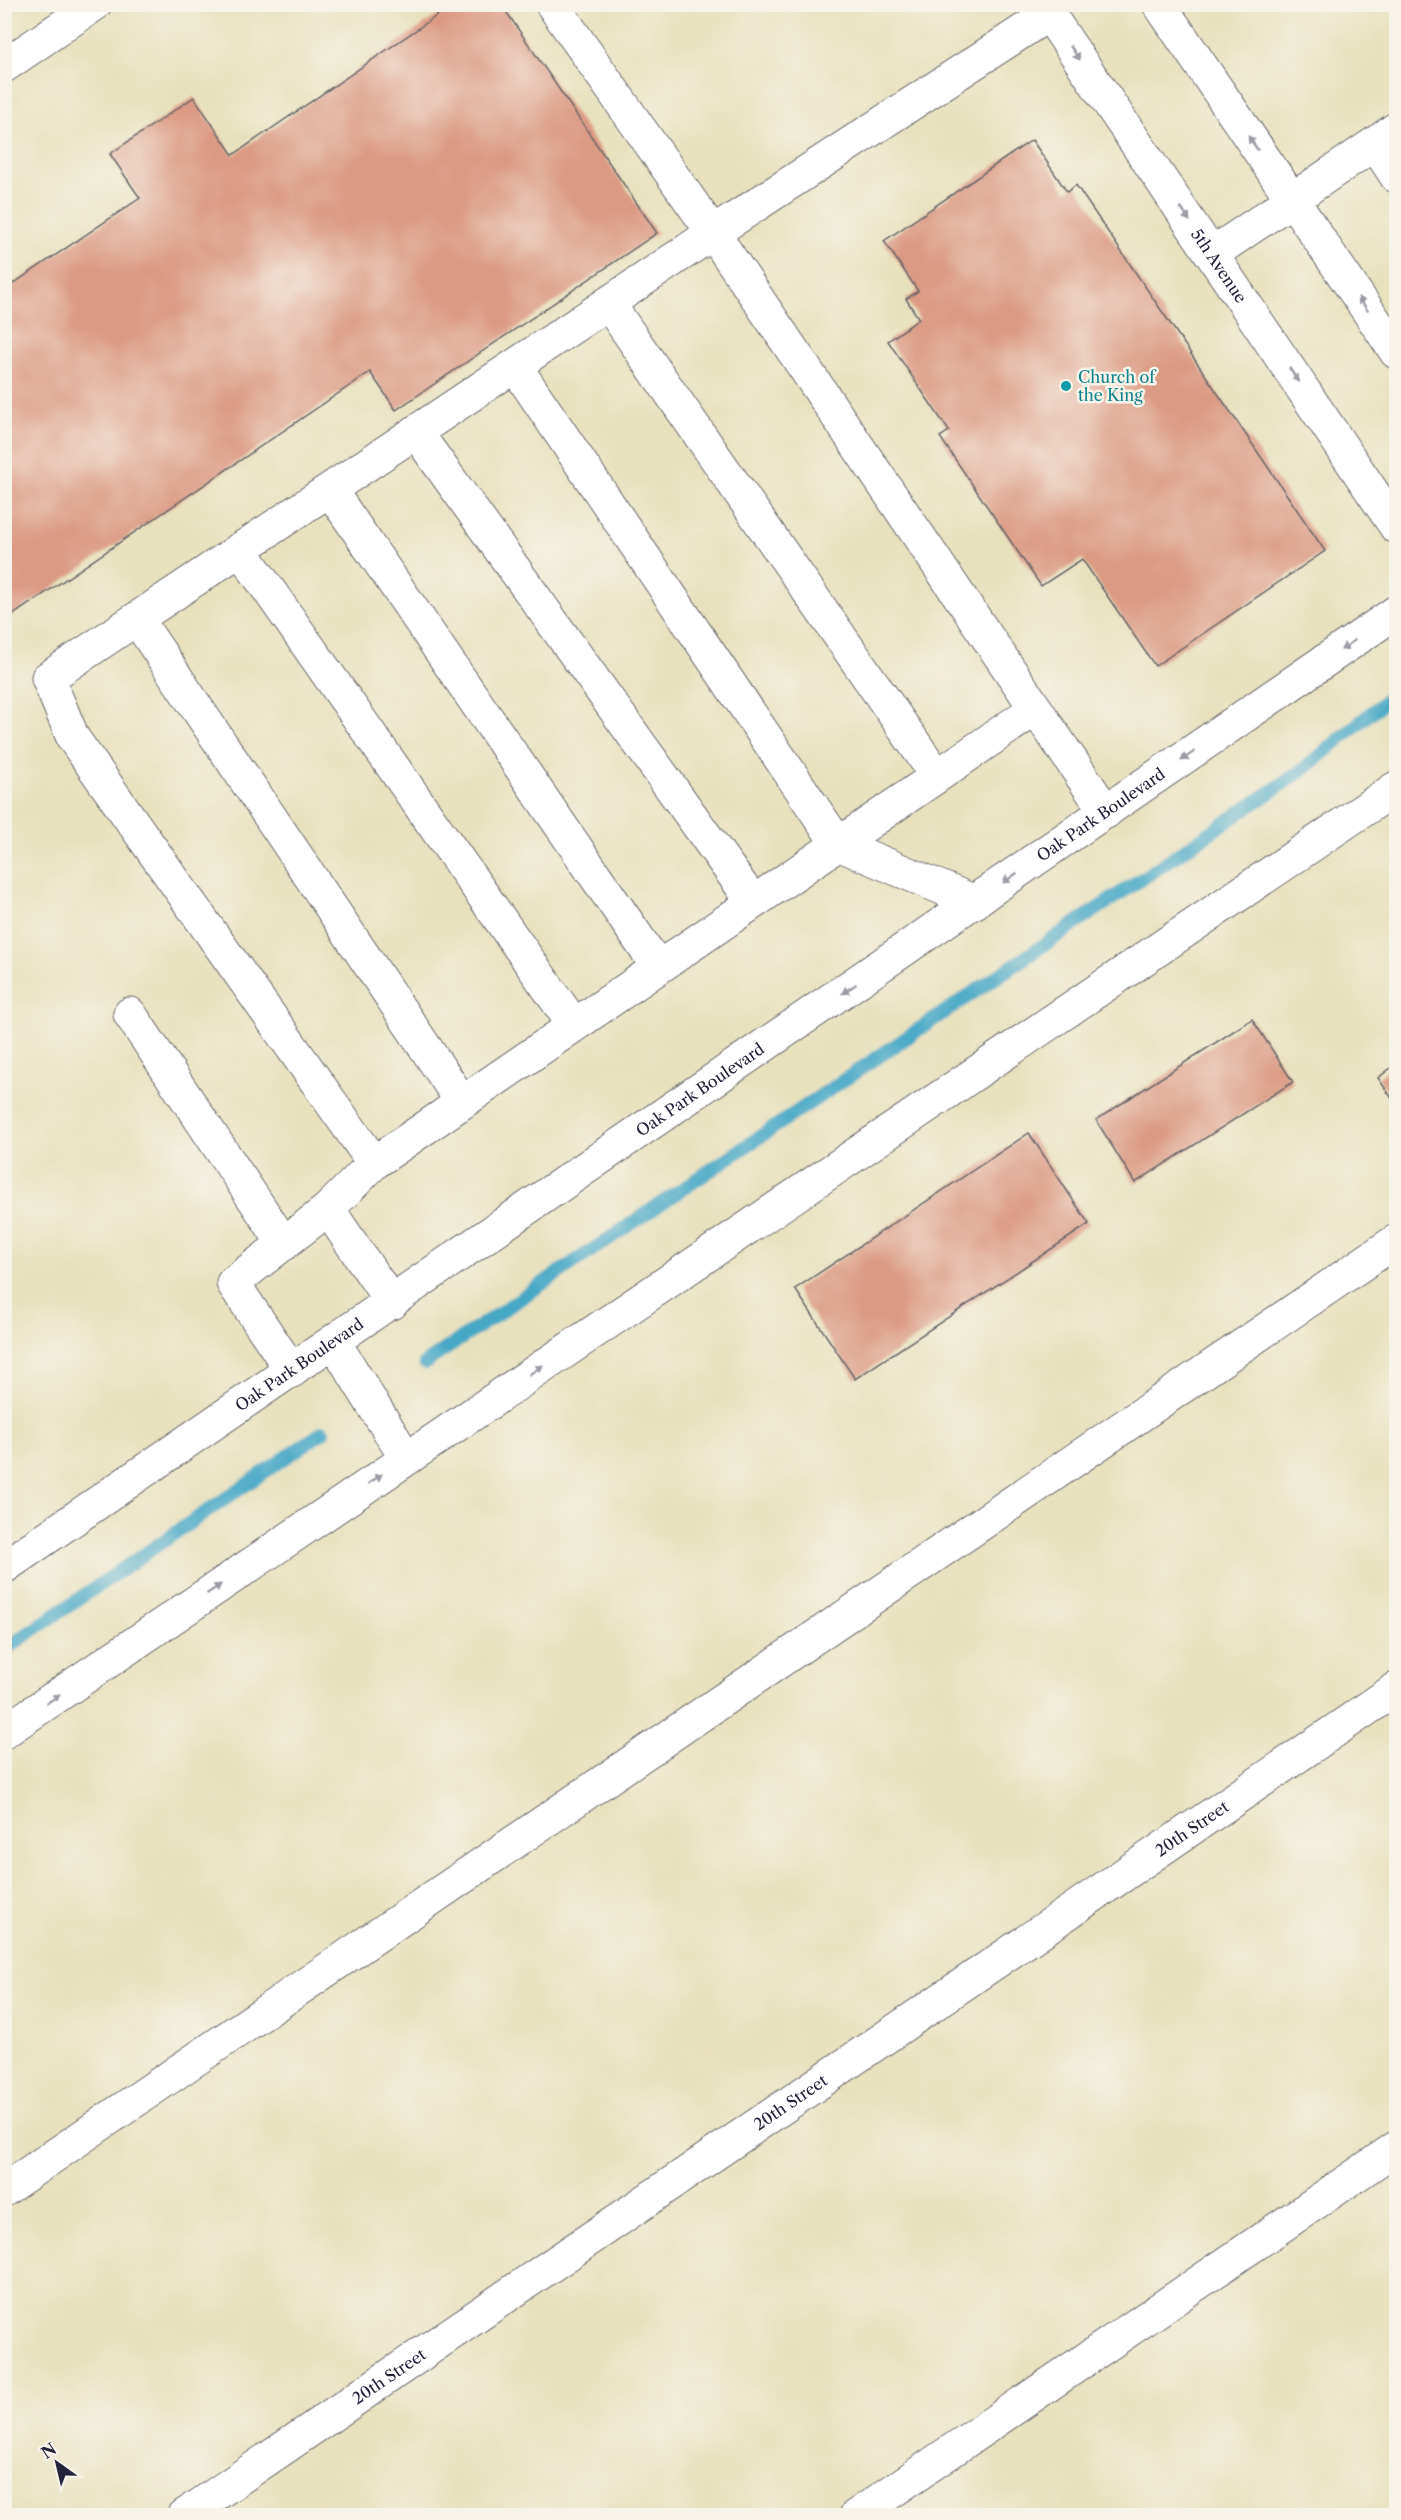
<svg xmlns="http://www.w3.org/2000/svg" width="1401" height="2520" viewBox="0 0 1401 2520" font-family="'Libre Caslon Text',serif">
	<rect width="100%" height="100%" fill="#f7f3e8"/>
	<filter id="ink" filterUnits="userSpaceOnUse"><feTurbulence type="fractalNoise" baseFrequency=".0167" numOctaves="2"/><feDisplacementMap in="SourceGraphic" scale="12" xChannelSelector="R" yChannelSelector="G"/><feConvolveMatrix kernelMatrix="1 2 1 2 8 2 1 2 1" color-interpolation-filters="sRGB"/></filter>
	<filter id="wash" filterUnits="userSpaceOnUse"><feTurbulence type="fractalNoise" baseFrequency=".008" numOctaves="4" result="noise"/><feDisplacementMap in="SourceGraphic" scale="24" xChannelSelector="R" yChannelSelector="G"/><feGaussianBlur stdDeviation="1.35" result="paint"/><feColorMatrix in="noise" values="0 0 0 0 0 0 0 0 0 0 0 0 0 0 0 0 0 1.4 0 .05"/><feComposite in="paint" operator="in"/></filter>
	<g filter="url(#wash)">
		<rect width="100%" height="100%" fill="#e8e1be"/>
		<g fill="none" stroke-linecap="round" stroke-linejoin="round">
			<path stroke="#46a8c6" stroke-width="14" d="M 425,1363 L 1303,770 L 1391,696
				M 4,1650 L 323,1432"/>
		</g>
		<g id="blocks">
			<path fill="#db9a83" d="M 454,4 L 501,4 L 657,233 L 396,410 L 370,372 L 4,621 L 4,290 L 140,198 L 110,154 L 194,97 L 233,155 Z
				M 1032,140 L 1067,192 L 1076,185 L 1325,551 L 1155,666 L 1082,559 L 1041,586 L 940,437 L 949,431 L 888,341 L 919,319 L 906,299 L 918,291 L 884,241 Z
				M 1252,1019 L 1293,1082 L 1135,1183 L 1096,1120 Z
				M 1396,1064 L 1396,1104 L 1378,1078 Z
				M 1029,1133 L 1089,1224 L 855,1379 L 795,1289 Z"/>
		</g>
	</g>
	<g filter="url(#ink)">
		<use href="#blocks" fill-opacity="0" stroke="#676569" stroke-width="1.5"/>
		<g fill="none" stroke-linecap="round" stroke-linejoin="round">
			<g stroke="#676569" stroke-width="35">
				<g id="minor">
					<path d="M 552,4 L 713,233 L 48,678 L 73,738 L 374,1163 L 1035,709"/>
					<path id="s1" d="M 1042,4 L 1396,527"/>
					<path d="M 1159,4 L 1396,352"/>
					<path d="M 1049,14 L 713,233 L 1106,812"/>
					<path d="M 4,66 L 95,4"/>
					<path d="M 1375,144 L 1396,176"/>
					<path d="M 1212,254 L 1396,129"/>
					<path d="M 608,303 L 937,776"/>
					<path d="M 515,366 L 838,844 L 975,902"/>
					<path d="M 416,432 L 753,902"/>
					<path d="M 330,490 L 658,967"/>
					<path d="M 240,549 L 574,1025"/>
					<path d="M 137,619 L 462,1102"/>
					<path d="M 130,1014 L 284,1244"/>
					<path d="M 328,1209 L 374,1163"/>
					<path d="M 334,1342 L 406,1458"/>
					<path d="M 292,1371 L 233,1283 L 328,1209 L 392,1303"/>
					<path id="s2" d="M 4,1567 L 1396,612"/>
					<path d="M 4,1732 L 1396,788"/>
					<path d="M 4,2190 L 1396,1241"/>
					<path id="s3" d="M 184,2516 L 1396,1689"/>
					<path d="M 856,2516 L 1396,2148"/>
				</g>
			</g>
			<use href="#minor" stroke="#fff" stroke-width="33"/>
		</g>
		<defs><path id="oneway-solid" d="M-6-.8H1V-3.2L6.5 0L1 3.2V.8H-6Z" transform="scale(1.5)"/></defs>
		<g fill="#9c9ca7">
			<use href="#oneway-solid" transform="translate(1075 53) rotate(56)"/>
			<use href="#oneway-solid" transform="translate(1253 143) rotate(-124)"/>
			<use href="#oneway-solid" transform="translate(1185 214) rotate(56)"/>
			<use href="#oneway-solid" transform="translate(1363 304) rotate(-125)"/>
			<use href="#oneway-solid" transform="translate(1294 375) rotate(56)"/>
			<use href="#oneway-solid" transform="translate(1348 645) rotate(145)"/>
			<use href="#oneway-solid" transform="translate(1188 756) rotate(145)"/>
			<use href="#oneway-solid" transform="translate(1010 878) rotate(145)"/>
			<use href="#oneway-solid" transform="translate(849 989) rotate(146)"/>
			<use href="#oneway-solid" transform="translate(536 1370) rotate(-34)"/>
			<use href="#oneway-solid" transform="translate(375 1479) rotate(-34)"/>
			<use href="#oneway-solid" transform="translate(214 1589) rotate(-34)"/>
			<use href="#oneway-solid" transform="translate(53 1699) rotate(-34)"/>
		</g>
	</g>
	<circle fill="#0f9aa8" stroke="#f7f3e8" stroke-width="2" cx="1066" cy="386" r="6"/>
	<g text-anchor="middle" stroke-width="5" stroke-linejoin="round" paint-order="stroke">
		<g font-size="16" fill="#22223b" stroke="#f7f3e8">
			<text dy="6" stroke="none"><textPath href="#s1" startOffset="316">5th Avenue</textPath></text>
			<text dy="6" stroke="none"><textPath href="#s2" startOffset="1330">Oak Park Boulevard</textPath></text>
			<text dy="6" stroke="none"><textPath href="#s2" startOffset="844">Oak Park Boulevard</textPath></text>
			<text dy="6" stroke="none"><textPath href="#s2" startOffset="358">Oak Park Boulevard</textPath></text>
			<text dy="6" stroke="none"><textPath href="#s3" startOffset="1220">20th Street</textPath></text>
			<text dy="6" stroke="none"><textPath href="#s3" startOffset="734">20th Street</textPath></text>
			<text dy="6" stroke="none"><textPath href="#s3" startOffset="248">20th Street</textPath></text>
		</g>
		<g font-size="16" fill="#0d838f" stroke="#f7f3e8" text-anchor="start">
			<text x="1078" y="383">Church of<tspan x="1078" dy="18">the King</tspan></text>
		</g>
	</g>
	<rect width="1401" height="2520" fill="none" stroke="#f7f3e8" stroke-width="24"/>
	<g transform="translate(57 2463) rotate(326)" stroke="#f7f3e8" stroke-width="4.5" paint-order="stroke">
	<path d="M0-4.5L10 22L0 15L-10 22Z" fill="#22223b"/>
	<text y="-9" font-size="16" font-weight="bold" text-anchor="middle" fill="#22223b">N</text>
	</g>
</svg>
